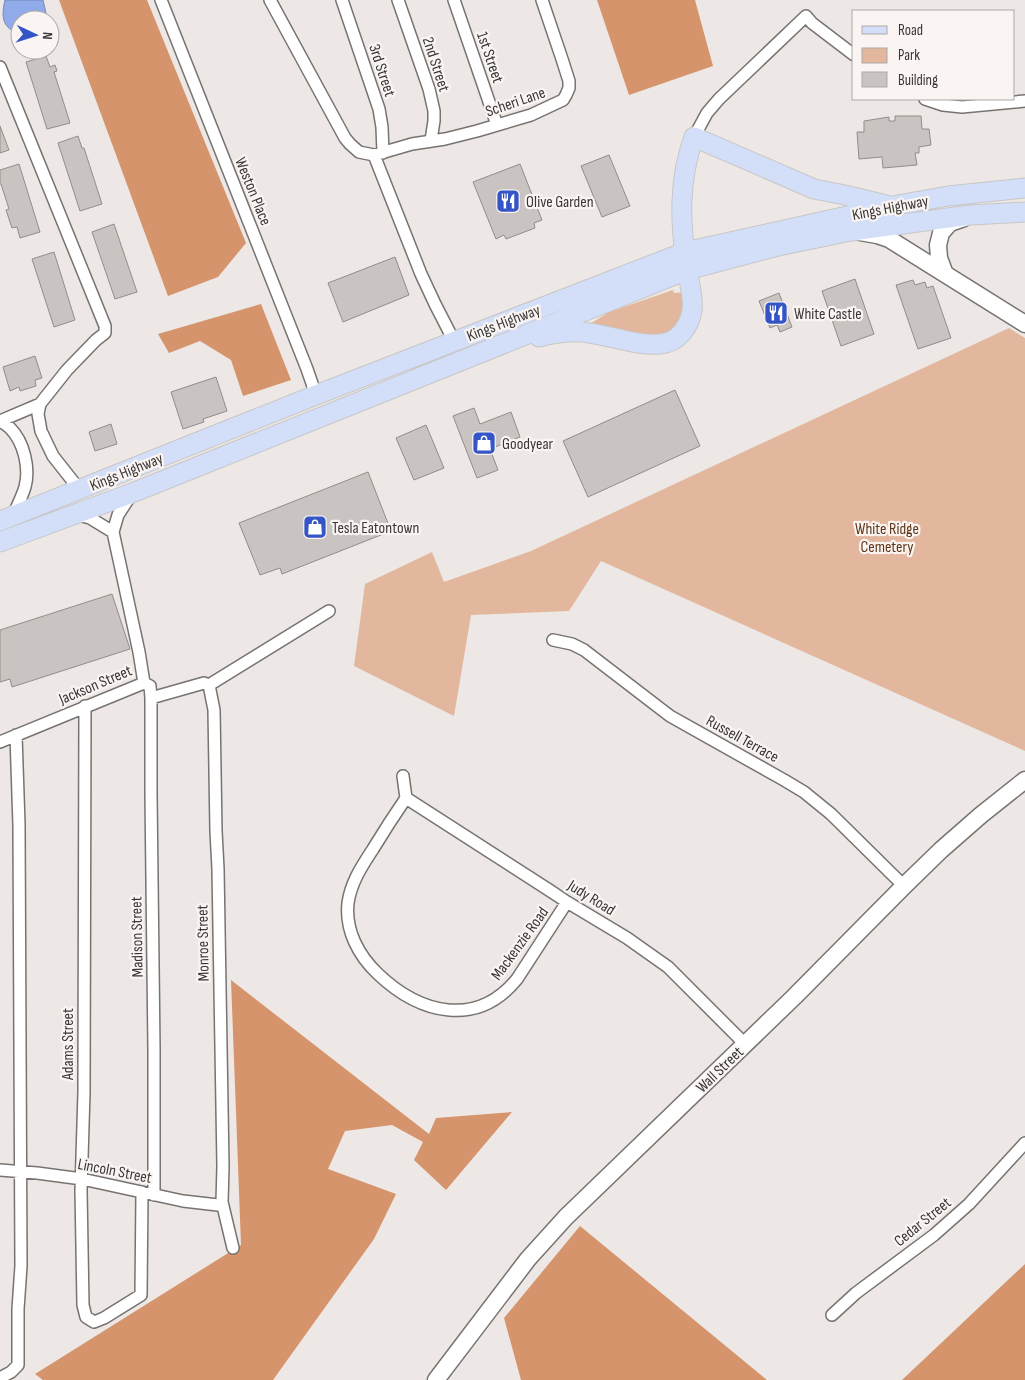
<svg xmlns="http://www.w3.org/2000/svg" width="1025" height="1380" viewBox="0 0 1025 1380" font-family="'Sofia Sans Condensed',sans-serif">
	<rect width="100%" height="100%" fill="#ede8e5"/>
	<path fill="#e2b79d" d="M 673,290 L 674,293 L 685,292 L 685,310 L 678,326 L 666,334 L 651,336 L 591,326 L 590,324 L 609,312 Z
		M 1009,328 L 1025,338 L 1025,751 L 601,561 L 569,611 L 471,615 L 454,716 L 354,666 L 365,584 L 432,552 L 444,582 L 531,551 Z"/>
	<path fill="#d5946c" d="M 59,0 L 147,0 L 246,243 L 218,277 L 168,296 Z
		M 597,0 L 695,0 L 713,66 L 629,95 Z
		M 261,304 L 291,380 L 243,396 L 231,360 L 200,341 L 169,353 L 158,334 Z
		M 231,980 L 429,1134 L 436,1118 L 512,1112 L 446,1190 L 414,1160 L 423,1142 L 392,1125 L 345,1131 L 328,1169 L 396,1194 L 374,1239 L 273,1380 L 43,1380 L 35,1374 L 241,1245 Z
		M 580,1226 L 767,1380 L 521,1380 L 504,1318 Z
		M 1025,1264 L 1025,1380 L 902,1380 Z"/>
	<path fill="#91aae9" stroke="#7788b3" d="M 5,0 L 43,0 L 46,13 L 43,20 L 20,20 L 20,34 C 2,28 1,17 5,0 Z"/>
	<path fill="#c9c4c1" stroke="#918d8a" d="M 46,56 L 50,67 L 55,65 L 57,71 L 54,72 L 70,123 L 47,129 L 26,62 Z
		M 895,116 L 921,116 L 922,129 L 929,129 L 931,145 L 919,147 L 919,153 L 915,153 L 917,165 L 883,168 L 882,157 L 859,159 L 857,132 L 864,132 L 864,121 L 889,117 L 889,121 L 895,121 Z
		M 0,126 L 9,150 L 0,153 Z
		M 78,136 L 82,148 L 84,148 L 102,204 L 80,211 L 58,143 Z
		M 609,155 L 630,206 L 602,217 L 581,166 Z
		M 19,164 L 40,232 L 20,238 L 17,227 L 12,228 L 6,210 L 9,209 L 1,184 L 0,184 L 0,170 Z
		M 520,164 L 542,220 L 534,223 L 535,228 L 506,239 L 504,235 L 496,239 L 473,182 Z
		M 114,224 L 137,292 L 115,299 L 92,232 Z
		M 54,252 L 75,320 L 54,327 L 32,259 Z
		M 395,257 L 409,295 L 343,322 L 328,283 Z
		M 855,279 L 874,334 L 841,346 L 822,291 Z
		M 913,280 L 915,285 L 925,282 L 927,288 L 933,286 L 951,338 L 918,349 L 896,285 Z
		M 779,293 L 792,327 L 780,332 L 777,325 L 770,328 L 759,301 Z
		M 35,356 L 42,378 L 35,380 L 36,386 L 20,391 L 19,387 L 10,391 L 3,367 Z
		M 216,377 L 227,411 L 203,419 L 204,422 L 183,429 L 171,392 Z
		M 675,390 L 700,446 L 588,497 L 563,441 Z
		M 474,408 L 480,424 L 511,412 L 520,437 L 490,449 L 498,470 L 477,478 L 453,416 Z
		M 111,424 L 117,444 L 95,451 L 89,432 Z
		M 426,425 L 444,468 L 414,480 L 396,438 Z
		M 368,472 L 391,531 L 282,574 L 280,568 L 260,575 L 239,523 Z
		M 112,594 L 130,649 L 12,687 L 10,679 L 0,682 L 0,630 Z"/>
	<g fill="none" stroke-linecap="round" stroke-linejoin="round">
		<g stroke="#777370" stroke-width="14">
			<path id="street" d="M 161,0 L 307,369 L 316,395
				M 270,0 L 345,138 L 350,144 L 359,152 L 374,155 L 412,144 L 445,139 L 477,131 L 531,115 L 563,100 L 566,95 L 569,88 L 569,81 L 562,59 L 542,0
				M 342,0 L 379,109 L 382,127 L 383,153
				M 398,0 L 429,89 L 434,111 L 434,121 L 431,140
				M 454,0 L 497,125
				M 0,67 L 105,326 L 105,333 L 96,340 L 67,370 L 40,404 L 38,414 L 41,431 L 53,456 L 79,489
				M 925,99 L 943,105 L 962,107 L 1025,101
				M 694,137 L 707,113 L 719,99 L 806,16 L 812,23 L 854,55
				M 374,155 L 421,274 L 435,304 L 454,341
				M 0,421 C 3,423 7,425 10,428 C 24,442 30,468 25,487 C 22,497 17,506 13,516
				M 0,421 L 40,404
				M 131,495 L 118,515 L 113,532 L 139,652 L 144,683
				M 77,515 L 90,518 L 113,532
				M 553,640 L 572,644 L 584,650 L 670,716 L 784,780 L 804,792 L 831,814 L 904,886
				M 144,683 L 150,686 L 151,698 L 151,794 L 154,1050 L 154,1195
				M 209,685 L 214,710 L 216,831 L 218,869 L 223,1166 L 222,1202 L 233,1248
				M 151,698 L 204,683 L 209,685 L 329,611
				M 85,706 L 84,1092 L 81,1190 L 83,1305 L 86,1317 L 94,1322 L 104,1318 L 141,1295 L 142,1192
				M 0,742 L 144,683
				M 403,776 L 406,798
				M 406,798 C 395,814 384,831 373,849 C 362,866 351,882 348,903 C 345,931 359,956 378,974 C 419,1013 476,1029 517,979 L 567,902
				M 406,798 L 549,890 L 567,902 L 627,938 L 668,967 L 745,1044
				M 0,1170 L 37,1173 L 82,1179 L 183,1201 L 218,1205 L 222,1202
				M 832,1315 L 856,1293 L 934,1235 L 969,1204 L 1025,1143
				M 0,1378 L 11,1372 L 18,1365 L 18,1309 L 21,1266 L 19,825 L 16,735"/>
		</g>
		<g stroke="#777370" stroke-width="19">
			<path id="secondary" d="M 860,232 L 877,235 L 889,239 L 1025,324
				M 945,274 L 939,258 L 938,245 L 941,233 L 950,223 L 964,218
				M 436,1380 L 528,1259 L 566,1217 L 794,997 L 904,886 L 941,850 L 981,815 L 1025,780"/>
		</g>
		<g stroke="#c8c7c7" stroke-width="21">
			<path id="primary" d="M 539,337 C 556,333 572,330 589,333 C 612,336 637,346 660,344 C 678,343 689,327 692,311 C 694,297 689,283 687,269 C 680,223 678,181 694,137 L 814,189 L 845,195 L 886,205
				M 0,521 L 316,395 L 685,252 L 892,206 L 948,196 L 1025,188
				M 0,542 L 132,493 L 687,270 L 778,246 L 851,231 L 970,215 L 1025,212"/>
		</g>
		<use href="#street" stroke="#fff" stroke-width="11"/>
		<use href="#secondary" stroke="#fff" stroke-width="16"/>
		<use href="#primary" stroke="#d3def8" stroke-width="19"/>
	</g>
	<defs>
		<g id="restaurant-square" transform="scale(1.25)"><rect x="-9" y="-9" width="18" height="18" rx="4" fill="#3555c6" stroke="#faf5f2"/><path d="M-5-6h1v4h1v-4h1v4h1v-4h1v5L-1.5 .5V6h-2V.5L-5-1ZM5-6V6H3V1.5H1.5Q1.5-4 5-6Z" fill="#fff"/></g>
		<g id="shop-square" transform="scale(1.25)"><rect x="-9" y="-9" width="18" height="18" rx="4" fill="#3555c6" stroke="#faf5f2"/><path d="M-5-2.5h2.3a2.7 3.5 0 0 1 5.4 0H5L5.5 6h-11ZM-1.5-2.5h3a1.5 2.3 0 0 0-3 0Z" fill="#fff"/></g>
	</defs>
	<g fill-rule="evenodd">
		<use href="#restaurant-square" x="508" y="201"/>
		<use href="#restaurant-square" x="776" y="313"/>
		<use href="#shop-square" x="484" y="443"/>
		<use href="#shop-square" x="315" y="527"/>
	</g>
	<g text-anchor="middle" stroke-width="4.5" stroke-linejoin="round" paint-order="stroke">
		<g font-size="16" fill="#393736" stroke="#faf5f2">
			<text transform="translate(491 57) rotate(71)" y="6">1st Street</text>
			<text transform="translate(437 64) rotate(72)" y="6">2nd Street</text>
			<text transform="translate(383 70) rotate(72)" y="6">3rd Street</text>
			<text transform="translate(515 101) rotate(-19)" y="6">Scheri Lane</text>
			<text transform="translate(254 191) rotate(68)" y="6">Weston Place</text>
			<text transform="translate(890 207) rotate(-11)" y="6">Kings Highway</text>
			<text transform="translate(503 322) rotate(-21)" y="6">Kings Highway</text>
			<text transform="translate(126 471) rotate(-22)" y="6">Kings Highway</text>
			<text transform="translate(95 684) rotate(-23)" y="6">Jackson Street</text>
			<text transform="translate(743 738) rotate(29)" y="6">Russell Terrace</text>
			<text transform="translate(592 897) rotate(32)" y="6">Judy Road</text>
			<text transform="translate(136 937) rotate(-91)" y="6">Madison Street</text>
			<text transform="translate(202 943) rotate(-91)" y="6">Monroe Street</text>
			<text transform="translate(519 943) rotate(-54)" y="6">Mackenzie Road</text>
			<text transform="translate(67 1044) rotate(-90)" y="6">Adams Street</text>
			<text transform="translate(719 1069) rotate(-44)" y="6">Wall Street</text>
			<text transform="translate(115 1170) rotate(11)" y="6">Lincoln Street</text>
			<text transform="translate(922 1221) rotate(-39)" y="6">Cedar Street</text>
		</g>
		<g font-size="16" fill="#393736" stroke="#faf5f2" text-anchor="start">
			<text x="526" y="207">Olive Garden</text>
			<text x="794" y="319">White Castle</text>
			<text x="502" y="449">Goodyear</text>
			<text x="332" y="533">Tesla Eatontown</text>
		</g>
		<g font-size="16" fill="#5f3416" stroke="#faf5f2">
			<text x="887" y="534">White Ridge<tspan x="887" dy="18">Cemetery</tspan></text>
		</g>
	</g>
	<rect x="852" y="10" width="162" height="90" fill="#faf5f2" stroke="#ada9a7"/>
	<rect x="862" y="26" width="25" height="8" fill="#d3def8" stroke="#ada9a7"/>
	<text x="898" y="35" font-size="15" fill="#393736">Road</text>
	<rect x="862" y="48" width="25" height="15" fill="#e2b79d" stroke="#ada9a7"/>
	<text x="898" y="60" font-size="15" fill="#393736">Park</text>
	<rect x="862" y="72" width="25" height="15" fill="#c9c4c1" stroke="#ada9a7"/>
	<text x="898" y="85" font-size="15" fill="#393736">Building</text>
	<g transform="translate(35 35) rotate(94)"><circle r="24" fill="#faf5f2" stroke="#ada9a7"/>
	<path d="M0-4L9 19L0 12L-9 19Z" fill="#3555c6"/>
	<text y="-8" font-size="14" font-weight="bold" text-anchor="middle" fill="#393736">N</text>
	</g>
</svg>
